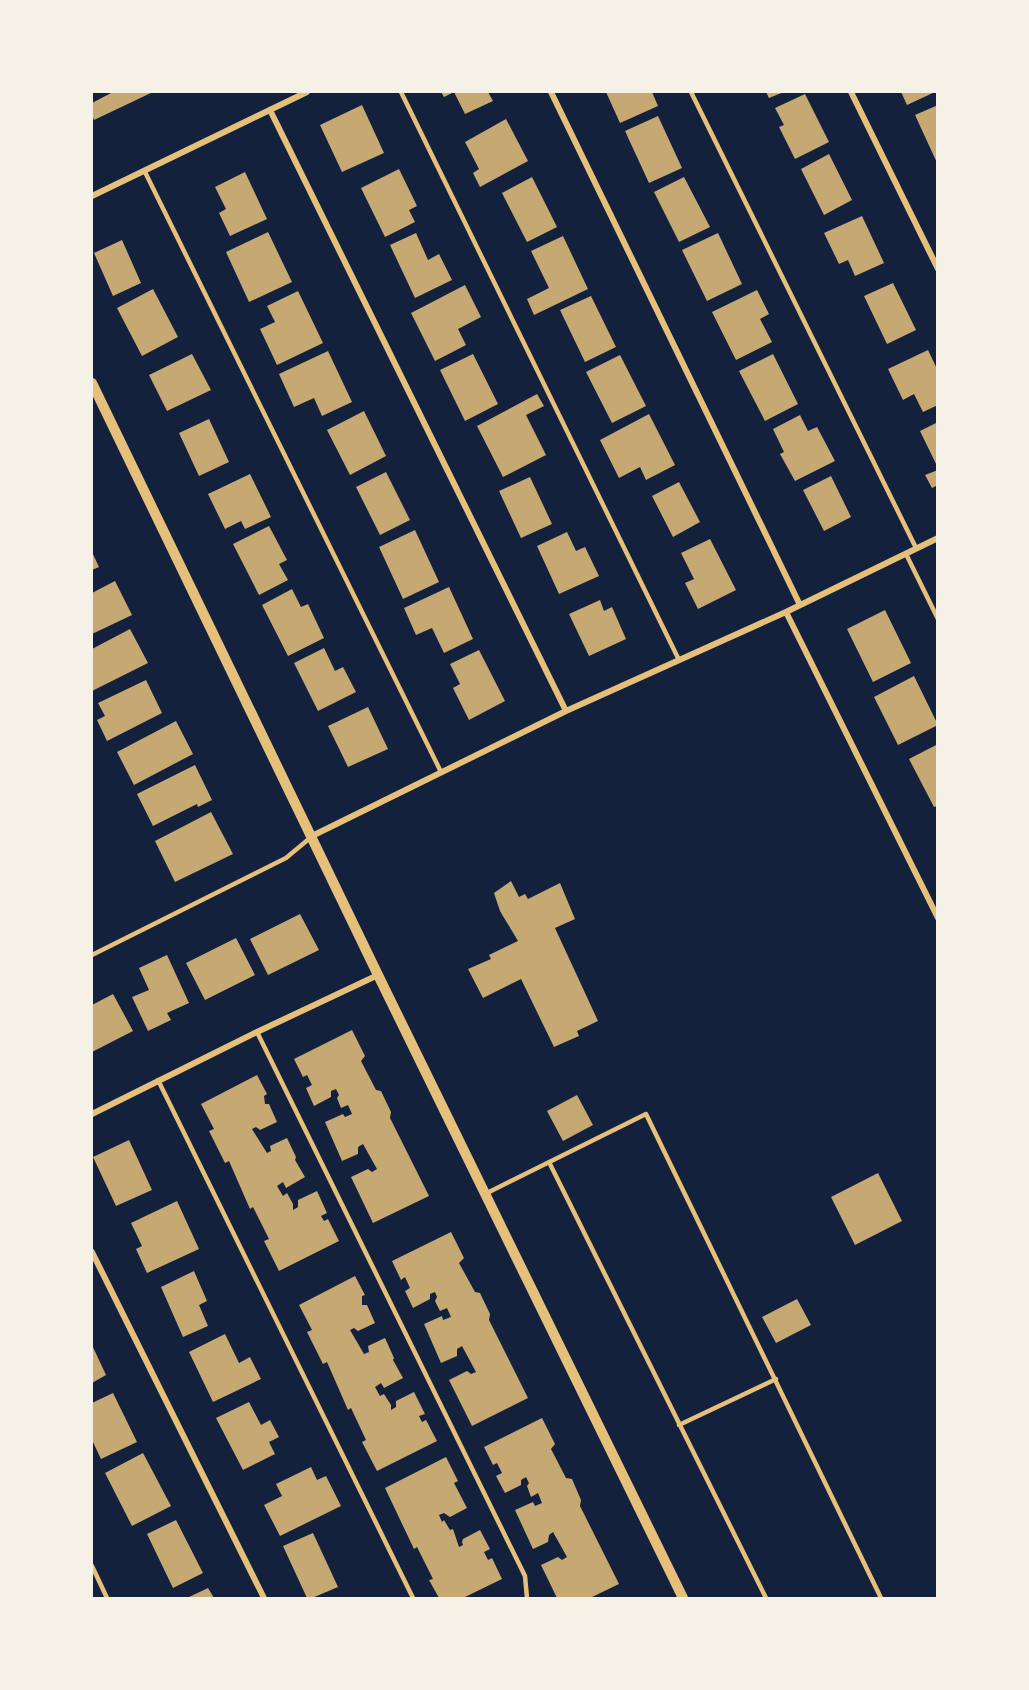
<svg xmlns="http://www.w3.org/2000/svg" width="1029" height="1690" viewBox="0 0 1029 1690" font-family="'Asap Condensed',sans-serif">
	<rect width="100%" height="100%" fill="#14213d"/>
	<path fill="#c6a872" d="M 113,92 L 153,92 L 94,120 L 92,115 L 92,103 Z
		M 441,92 L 488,92 L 493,101 L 465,114 L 454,92 L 444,97 Z
		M 606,92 L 652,92 L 658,106 L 620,123 Z
		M 766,92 L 784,92 L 769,98 Z
		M 901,92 L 935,92 L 907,105 Z
		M 805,94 L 829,142 L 795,159 L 779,127 L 784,125 L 775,108 Z
		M 362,105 L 384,153 L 342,172 L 320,125 Z
		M 938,105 L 938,165 L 915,115 Z
		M 658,116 L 682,168 L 649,183 L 625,131 Z
		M 506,119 L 528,161 L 480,187 L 473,173 L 479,169 L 465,142 Z
		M 829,154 L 852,200 L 824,215 L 801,169 Z
		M 399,169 L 417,206 L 409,210 L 415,222 L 385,237 L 361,188 Z
		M 245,172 L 267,219 L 230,236 L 219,213 L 226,209 L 215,187 Z
		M 532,177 L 557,227 L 527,242 L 502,193 Z
		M 684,177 L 710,227 L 679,242 L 654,192 Z
		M 862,216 L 884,263 L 855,276 L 848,260 L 839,264 L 824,233 Z
		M 268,232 L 292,282 L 249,302 L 226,252 Z
		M 416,233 L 428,260 L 439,254 L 452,280 L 415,298 L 390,245 Z
		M 718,233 L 742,284 L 707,301 L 682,250 Z
		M 563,236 L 588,289 L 534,315 L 527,299 L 549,288 L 531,251 Z
		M 122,240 L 141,283 L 113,296 L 94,253 Z
		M 893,283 L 916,330 L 887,344 L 864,296 Z
		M 465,285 L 481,317 L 458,329 L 466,345 L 435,361 L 411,313 Z
		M 153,289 L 178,337 L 142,356 L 117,308 Z
		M 757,290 L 769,314 L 760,319 L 772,342 L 736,360 L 712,312 Z
		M 298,291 L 323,343 L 277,365 L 260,329 L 275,322 L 267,306 Z
		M 591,296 L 616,347 L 585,362 L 560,310 Z
		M 928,350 L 938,371 L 938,405 L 923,412 L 914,394 L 903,400 L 888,369 Z
		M 328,351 L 352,402 L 322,416 L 314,398 L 294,407 L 279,374 Z
		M 192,354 L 211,390 L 167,411 L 149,375 Z
		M 473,354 L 498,404 L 465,421 L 440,370 Z
		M 773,354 L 798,404 L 765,421 L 739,371 Z
		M 620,355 L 646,406 L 612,423 L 586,372 Z
		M 537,394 L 544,406 L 526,415 L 546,455 L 503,477 L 477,426 Z
		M 364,411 L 386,456 L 350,475 L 327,430 Z
		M 649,414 L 675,465 L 646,480 L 640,467 L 619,478 L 600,440 Z
		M 800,415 L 808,431 L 817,427 L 835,461 L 795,481 L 780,454 L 784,452 L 773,429 Z
		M 209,419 L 229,462 L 199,476 L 179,433 Z
		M 938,422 L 938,468 L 920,431 Z
		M 938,470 L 938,485 L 932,488 L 925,475 Z
		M 386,472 L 410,520 L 380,535 L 356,487 Z
		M 250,474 L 271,517 L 245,529 L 241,521 L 225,529 L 208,494 Z
		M 831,476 L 851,517 L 824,531 L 803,490 Z
		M 530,477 L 552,524 L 521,538 L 499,491 Z
		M 679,482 L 700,522 L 673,537 L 652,496 Z
		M 269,526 L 287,560 L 279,564 L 288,580 L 259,595 L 233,544 Z
		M 415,530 L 439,582 L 403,599 L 379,547 Z
		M 567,532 L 576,551 L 585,547 L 599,576 L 559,594 L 537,546 Z
		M 710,539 L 736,590 L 698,609 L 685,583 L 694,579 L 681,553 Z
		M 92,552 L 99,567 L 92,570 Z
		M 115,581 L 132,615 L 92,634 L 92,593 Z
		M 449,587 L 473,639 L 444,653 L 432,628 L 416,635 L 404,608 Z
		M 292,589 L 301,607 L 308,604 L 324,638 L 288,656 L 262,605 Z
		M 600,600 L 604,611 L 612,607 L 626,639 L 589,656 L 569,614 Z
		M 885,610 L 911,663 L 873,682 L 847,629 Z
		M 130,629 L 148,663 L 92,691 L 92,649 Z
		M 324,648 L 335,671 L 343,667 L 356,692 L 318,711 L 294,663 Z
		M 479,650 L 505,701 L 469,720 L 453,688 L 460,684 L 450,664 Z
		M 914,676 L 938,725 L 898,745 L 874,697 Z
		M 146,680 L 162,713 L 107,741 L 97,720 L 105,716 L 98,703 Z
		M 368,707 L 388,749 L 348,767 L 328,726 Z
		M 176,721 L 193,754 L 134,785 L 117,752 Z
		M 938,744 L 938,806 L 934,807 L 909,759 Z
		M 195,765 L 212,800 L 198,807 L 197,804 L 153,826 L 137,794 Z
		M 211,812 L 233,854 L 175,882 L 155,841 Z
		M 511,881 L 519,897 L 525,894 L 528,899 L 560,883 L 575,919 L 555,928 L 598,1021 L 577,1031 L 579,1036 L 554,1047 L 521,979 L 483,998 L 468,969 L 491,959 L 489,955 L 518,941 L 500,911 L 494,893 Z
		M 300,914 L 319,950 L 268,975 L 250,939 Z
		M 236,938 L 255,975 L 205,1000 L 186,963 Z
		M 167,955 L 189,1003 L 167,1013 L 171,1020 L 148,1031 L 132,997 L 149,990 L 139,968 Z
		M 113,994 L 133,1031 L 92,1052 L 92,1005 Z
		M 352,1030 L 365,1056 L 361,1061 L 376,1090 L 381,1091 L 391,1112 L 390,1118 L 429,1196 L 373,1223 L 351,1177 L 368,1169 L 372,1172 L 377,1169 L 363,1144 L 358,1147 L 358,1154 L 342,1161 L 325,1122 L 343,1114 L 345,1117 L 352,1114 L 348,1105 L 341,1108 L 337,1098 L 339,1095 L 336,1089 L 331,1091 L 331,1097 L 314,1106 L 306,1088 L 312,1085 L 307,1075 L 303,1077 L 294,1059 Z
		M 257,1075 L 267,1094 L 264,1096 L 265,1104 L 269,1104 L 277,1122 L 260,1130 L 256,1127 L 252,1129 L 267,1153 L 271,1151 L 270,1146 L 287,1138 L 296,1157 L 295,1160 L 305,1177 L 286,1188 L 283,1182 L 277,1186 L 283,1196 L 287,1193 L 293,1204 L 293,1210 L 298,1207 L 298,1200 L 317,1191 L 327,1213 L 321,1216 L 324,1221 L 328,1219 L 339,1241 L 279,1271 L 264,1241 L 269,1239 L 253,1207 L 250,1209 L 229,1161 L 225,1163 L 209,1131 L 214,1129 L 201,1104 Z
		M 577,1095 L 593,1125 L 563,1141 L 547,1111 Z
		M 129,1140 L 152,1190 L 116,1206 L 93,1157 Z
		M 878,1173 L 902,1221 L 855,1245 L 831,1197 Z
		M 177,1201 L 199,1249 L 147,1273 L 136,1249 L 142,1246 L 131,1223 Z
		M 451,1232 L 464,1258 L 459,1263 L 475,1292 L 480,1293 L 490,1314 L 489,1320 L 528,1398 L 472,1426 L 449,1380 L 467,1371 L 471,1374 L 476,1372 L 462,1346 L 457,1349 L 457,1356 L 441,1363 L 424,1324 L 442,1316 L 443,1320 L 451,1317 L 447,1308 L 440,1311 L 435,1301 L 437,1297 L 435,1292 L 430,1294 L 430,1299 L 413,1308 L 405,1291 L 410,1288 L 405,1277 L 401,1280 L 392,1261 Z
		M 194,1271 L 207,1301 L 199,1305 L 208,1326 L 183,1337 L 161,1287 Z
		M 355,1276 L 365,1295 L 362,1296 L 362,1305 L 367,1305 L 375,1323 L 358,1331 L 354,1328 L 350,1330 L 364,1354 L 369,1352 L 368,1346 L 385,1338 L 394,1358 L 393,1360 L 403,1378 L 384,1388 L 381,1383 L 375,1387 L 380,1396 L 384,1394 L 391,1405 L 391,1410 L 396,1407 L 396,1401 L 414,1392 L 425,1414 L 419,1416 L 422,1422 L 426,1420 L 437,1441 L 377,1471 L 362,1442 L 366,1440 L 351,1408 L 348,1410 L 327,1362 L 323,1364 L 307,1332 L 312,1330 L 299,1305 Z
		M 797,1299 L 811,1325 L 776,1343 L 762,1317 Z
		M 225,1334 L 239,1363 L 250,1357 L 261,1379 L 213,1402 L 189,1352 Z
		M 92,1345 L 106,1375 L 92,1383 Z
		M 113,1393 L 137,1442 L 101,1459 L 92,1440 L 92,1403 Z
		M 249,1402 L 261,1425 L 270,1420 L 279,1437 L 269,1442 L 275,1454 L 243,1470 L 216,1418 Z
		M 542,1418 L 555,1444 L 551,1449 L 566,1478 L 572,1479 L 581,1500 L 580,1506 L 619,1584 L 590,1598 L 557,1598 L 541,1565 L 558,1557 L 562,1560 L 567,1557 L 553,1532 L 549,1535 L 548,1542 L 533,1549 L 515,1510 L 533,1502 L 535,1506 L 542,1503 L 538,1493 L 531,1497 L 527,1486 L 529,1483 L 526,1477 L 521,1480 L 521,1485 L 505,1493 L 496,1476 L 502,1473 L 497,1463 L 493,1465 L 484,1447 Z
		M 143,1453 L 171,1506 L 132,1526 L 105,1473 Z
		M 446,1457 L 458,1481 L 454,1483 L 467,1508 L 450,1517 L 444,1513 L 439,1515 L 442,1522 L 444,1520 L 450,1530 L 453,1529 L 459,1547 L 463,1545 L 462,1542 L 463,1539 L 480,1530 L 490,1549 L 484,1552 L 488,1560 L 492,1558 L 502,1579 L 463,1598 L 439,1598 L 429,1580 L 433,1579 L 417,1547 L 414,1549 L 385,1488 Z
		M 311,1467 L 317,1480 L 326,1476 L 341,1506 L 280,1536 L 264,1505 L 282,1496 L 276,1484 Z
		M 176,1520 L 203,1573 L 173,1588 L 147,1534 Z
		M 313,1533 L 338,1587 L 312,1598 L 307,1598 L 283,1546 Z
		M 208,1588 L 214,1598 L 187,1598 Z"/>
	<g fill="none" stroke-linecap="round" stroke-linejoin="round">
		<path stroke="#e5c07b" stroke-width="4.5" d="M 401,92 L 679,660
			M 691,92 L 916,548
			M 144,170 L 441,772
			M 906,554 L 938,619
			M 92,955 L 286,858 L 310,838
			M 257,1032 L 525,1576 L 527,1598
			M 158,1080 L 413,1598
			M 549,1162 L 766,1598
			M 485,1194 L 646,1114 L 881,1598
			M 679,1425 L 776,1379
			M 92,1566 L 107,1598"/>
		<path stroke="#e5c07b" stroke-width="6" d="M 551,92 L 800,605
			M 851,92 L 938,269
			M 270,110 L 566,711
			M 92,196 L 307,92
			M 786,612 L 938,918
			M 312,836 L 566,711 L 786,612 L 938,538
			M 92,1114 L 257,1032 L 378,975
			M 92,1252 L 264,1598"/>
		<path stroke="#e5c07b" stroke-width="10" d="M 92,383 L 378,975 L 683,1598"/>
	</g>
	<rect width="1029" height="1690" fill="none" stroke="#f6f1e7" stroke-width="186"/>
</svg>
